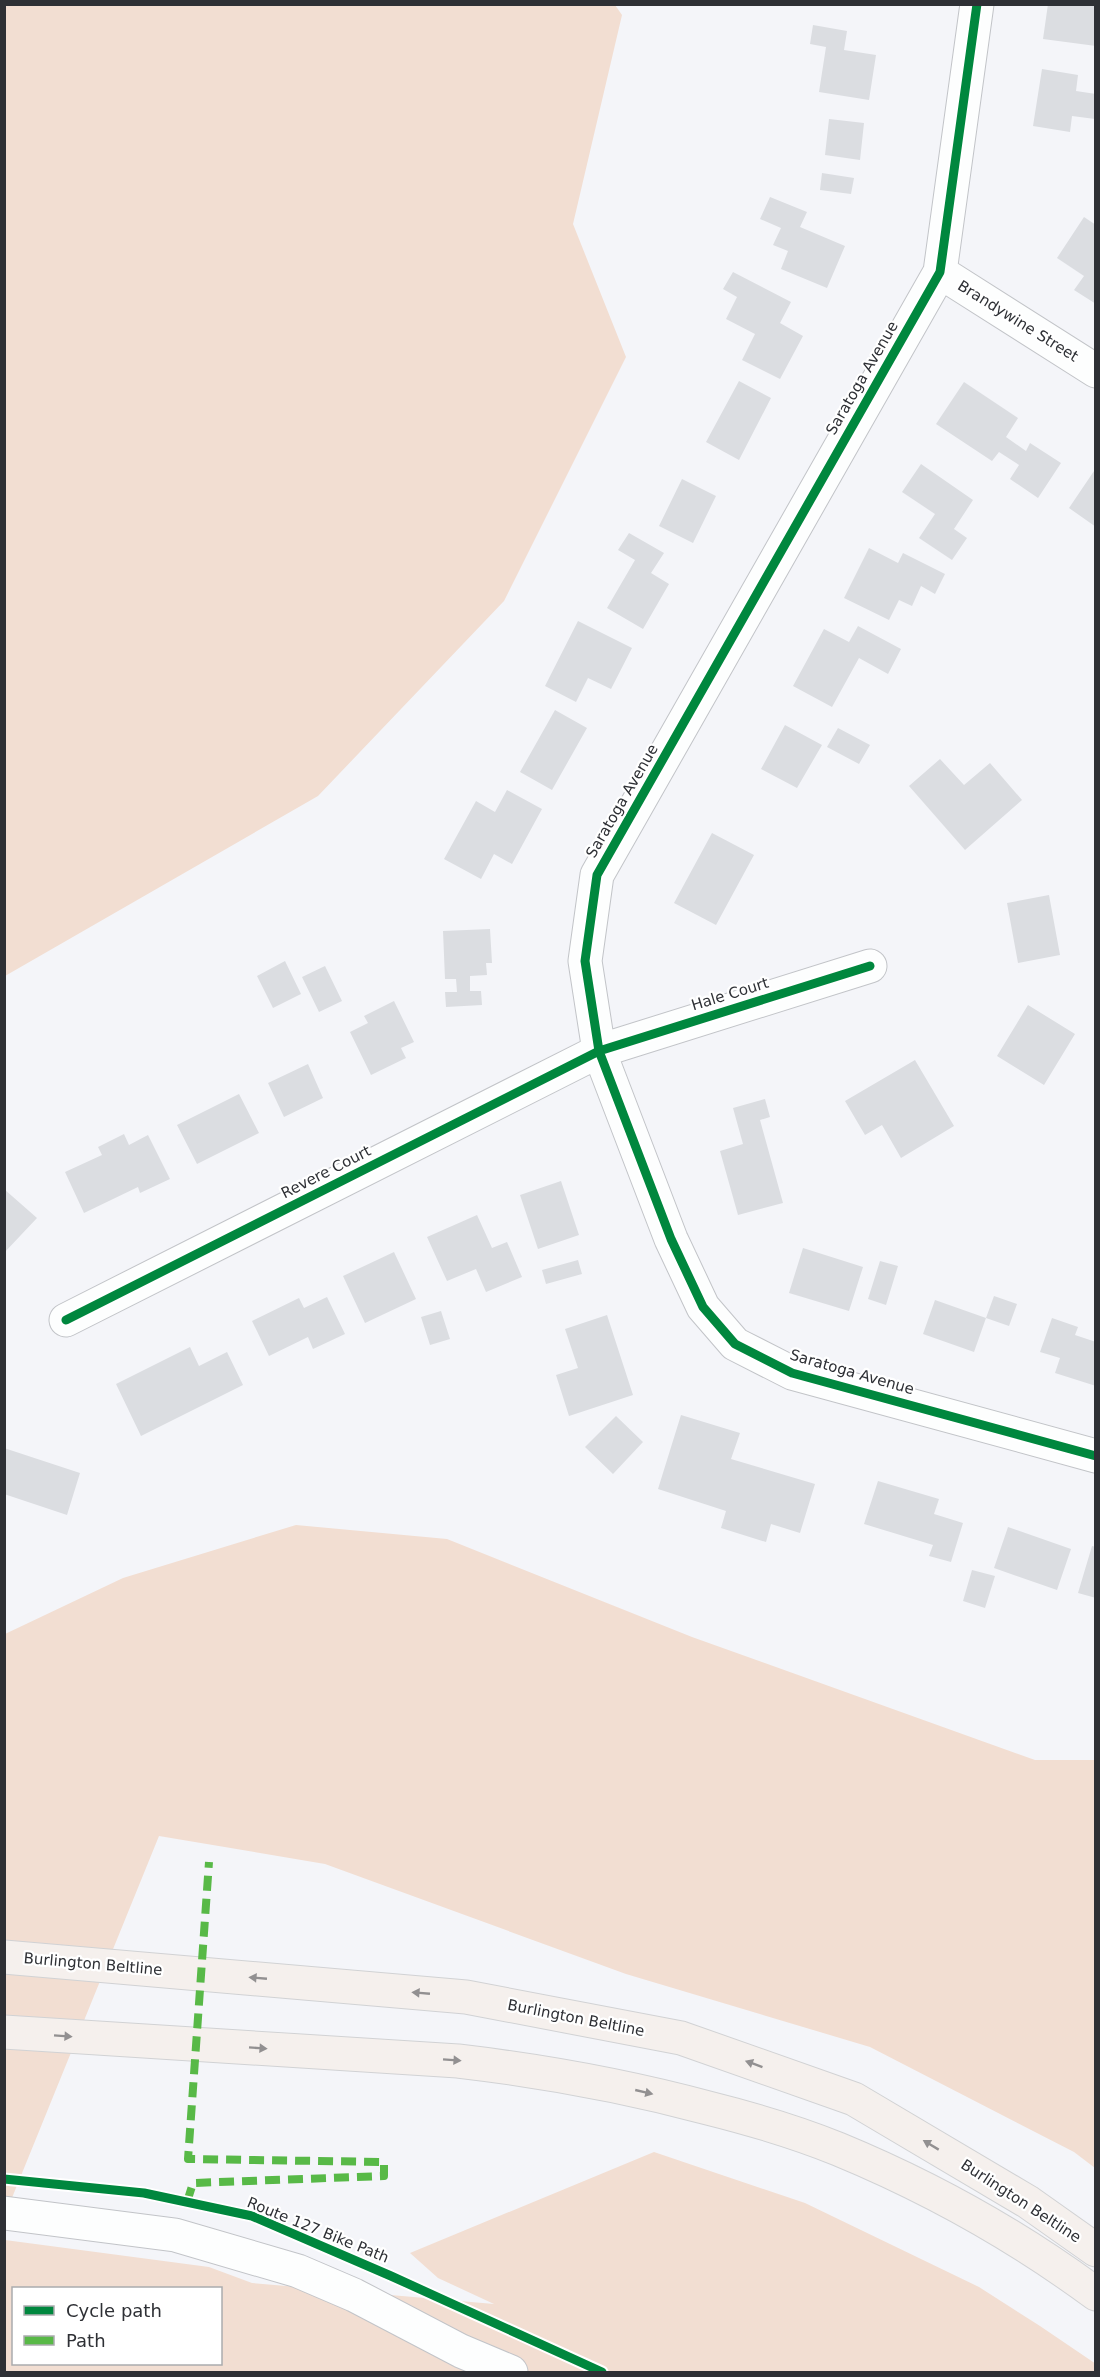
<svg xmlns="http://www.w3.org/2000/svg" width="1100" height="2377" viewBox="0 0 1100 2377" font-family="'DejaVu Sans',sans-serif">
	<rect width="100%" height="100%" fill="#f4f5f9"/>
	<path fill="#f2ded2" fill-rule="evenodd" d="M 4,5 L 615,5 L 622,15 L 573,224 L 626,357 L 504,601 L 318,796 L 5,976 Z
		M 296,1525 L 447,1539 L 692,1637 L 1035,1760 L 1095,1760 L 1095,2168 L 1074,2152 L 870,2047 L 626,1974 L 325,1864 L 159,1836 L 5,2215 L 5,1634 L 123,1578 Z
		M 654,2152 L 805,2203 L 979,2287 L 1040,2326 L 1096,2364 L 1095,2372 L 5,2372 L 5,2240 L 209,2267 L 252,2283 L 494,2304 L 438,2278 L 410,2253 ZM 14,2288 L 220,2288 L 220,2364 L 14,2364 Z"/>
	<path fill="#dbdde1" d="M 1048,4 L 1096,4 L 1096,46 L 1043,39 Z
		M 813,25 L 847,31 L 844,50 L 876,55 L 869,100 L 819,92 L 826,47 L 810,44 Z
		M 1042,69 L 1078,75 L 1076,91 L 1096,94 L 1095,119 L 1072,116 L 1070,132 L 1033,126 Z
		M 829,119 L 864,123 L 860,160 L 825,155 Z
		M 822,173 L 854,178 L 851,194 L 820,190 Z
		M 770,197 L 807,212 L 800,227 L 845,246 L 827,288 L 781,269 L 788,251 L 773,245 L 781,228 L 760,219 Z
		M 1084,217 L 1096,225 L 1096,304 L 1074,290 L 1084,276 L 1057,258 Z
		M 733,272 L 791,302 L 780,323 L 803,336 L 780,379 L 742,360 L 755,334 L 726,319 L 737,297 L 723,289 Z
		M 739,381 L 771,398 L 739,460 L 706,442 Z
		M 964,382 L 1018,418 L 1006,437 L 1026,451 L 1030,443 L 1061,463 L 1038,498 L 1010,479 L 1019,465 L 999,452 L 992,461 L 936,424 Z
		M 921,464 L 973,500 L 954,529 L 967,538 L 952,560 L 919,538 L 935,514 L 902,492 Z
		M 1094,471 L 1096,472 L 1096,527 L 1069,508 Z
		M 682,479 L 716,496 L 693,543 L 659,526 Z
		M 629,533 L 664,553 L 651,573 L 669,584 L 643,629 L 607,608 L 635,560 L 618,550 Z
		M 869,548 L 898,563 L 903,553 L 945,574 L 935,594 L 921,586 L 912,606 L 899,600 L 889,620 L 844,598 Z
		M 578,621 L 632,648 L 611,689 L 588,678 L 576,702 L 545,686 Z
		M 858,626 L 901,649 L 888,674 L 859,658 L 832,707 L 793,686 L 824,629 L 849,642 Z
		M 555,710 L 587,728 L 552,790 L 520,772 Z
		M 785,725 L 822,745 L 797,788 L 761,769 Z
		M 838,728 L 870,745 L 859,764 L 827,747 Z
		M 940,759 L 964,785 L 990,763 L 1022,800 L 965,850 L 909,786 Z
		M 507,790 L 542,809 L 512,864 L 494,854 L 481,879 L 444,859 L 476,801 L 495,812 Z
		M 712,833 L 754,855 L 716,925 L 674,903 Z
		M 1049,895 L 1060,955 L 1018,963 L 1007,903 Z
		M 490,929 L 492,963 L 486,963 L 487,975 L 470,976 L 470,991 L 481,991 L 482,1005 L 446,1007 L 445,992 L 457,992 L 456,979 L 445,979 L 443,931 Z
		M 285,961 L 301,994 L 273,1008 L 257,976 Z
		M 325,966 L 342,1001 L 319,1012 L 302,977 Z
		M 394,1001 L 414,1042 L 401,1048 L 406,1058 L 371,1075 L 350,1032 L 368,1023 L 364,1016 Z
		M 1028,1005 L 1075,1034 L 1044,1085 L 997,1056 Z
		M 915,1060 L 954,1126 L 901,1158 L 882,1125 L 865,1135 L 845,1101 Z
		M 308,1064 L 323,1098 L 284,1117 L 268,1083 Z
		M 239,1094 L 259,1133 L 197,1164 L 177,1125 Z
		M 765,1099 L 770,1117 L 760,1120 L 783,1203 L 738,1215 L 720,1151 L 743,1144 L 733,1108 Z
		M 124,1134 L 129,1145 L 148,1135 L 170,1179 L 140,1193 L 138,1187 L 84,1213 L 65,1172 L 102,1155 L 98,1147 Z
		M 561,1181 L 579,1235 L 538,1249 L 520,1195 Z
		M 4,1189 L 37,1218 L 4,1253 Z
		M 477,1215 L 492,1248 L 507,1242 L 522,1277 L 486,1292 L 476,1269 L 447,1281 L 427,1237 Z
		M 803,1248 L 863,1267 L 849,1311 L 789,1293 Z
		M 394,1252 L 416,1299 L 365,1323 L 343,1276 Z
		M 578,1260 L 582,1274 L 546,1284 L 542,1270 Z
		M 880,1261 L 898,1266 L 886,1305 L 868,1299 Z
		M 994,1296 L 1017,1304 L 1009,1326 L 986,1318 Z
		M 327,1297 L 345,1334 L 313,1349 L 308,1337 L 269,1356 L 252,1321 L 299,1298 L 304,1308 Z
		M 935,1300 L 986,1318 L 974,1352 L 923,1334 Z
		M 441,1311 L 450,1339 L 430,1345 L 421,1317 Z
		M 607,1315 L 633,1395 L 569,1416 L 556,1375 L 578,1368 L 565,1329 Z
		M 1052,1318 L 1078,1327 L 1075,1335 L 1096,1342 L 1096,1386 L 1055,1373 L 1060,1358 L 1040,1352 Z
		M 190,1347 L 199,1366 L 227,1352 L 243,1385 L 141,1436 L 116,1384 Z
		M 681,1415 L 740,1433 L 731,1459 L 815,1484 L 800,1533 L 771,1524 L 766,1542 L 721,1528 L 726,1511 L 658,1489 Z
		M 616,1416 L 643,1442 L 613,1474 L 585,1447 Z
		M 4,1448 L 80,1473 L 67,1515 L 4,1494 Z
		M 878,1481 L 939,1499 L 934,1514 L 963,1523 L 951,1562 L 929,1556 L 933,1545 L 864,1524 Z
		M 1008,1527 L 1071,1549 L 1057,1590 L 994,1568 Z
		M 1092,1546 L 1096,1547 L 1096,1598 L 1078,1593 Z
		M 972,1570 L 995,1576 L 985,1608 L 963,1601 Z"/>
	<g fill="none" stroke-linecap="round" stroke-linejoin="round">
		<g stroke="#c2c4c8" stroke-width="35">
			<path id="minor" d="M 977,4 L 940,272 L 597,875 L 585,961 L 599,1051 L 671,1239 L 703,1307 L 735,1344 L 792,1373 L 1096,1456
				M 940,272 L 1096,371
				M 66,1320 L 599,1051 L 870,966
				M 4,2213 L 175,2235 L 298,2271 L 354,2295 L 461,2351 L 511,2372"/>
		</g>
		<g stroke="#d1d2d4" stroke-width="35">
			<path id="major" d="M 4,1957 L 466,1997 L 681,2038 L 854,2099 L 1028,2202 L 1096,2250
				M 4,2032 L 458,2061 C 543,2071 626,2086 708,2108 C 752,2119 796,2132 838,2149 C 930,2187 1016,2235 1096,2294"/>
		</g>
		<use href="#minor" stroke="#fdfefe" stroke-width="33"/>
		<use href="#major" stroke="#f5f0ed" stroke-width="33"/>
		<path stroke="#58b947" stroke-width="8" stroke-dasharray="15 8" stroke-linecap="butt" d="M 187,2202 L 193,2183 L 384,2176 L 384,2162 L 188,2159 L 209,1862"/>
		<g stroke="#fff" stroke-width="13">
			<path id="cycleway" d="M 977,4 L 940,272 L 597,875 L 585,961 L 599,1051 L 671,1239 L 703,1307 L 735,1344 L 792,1373 L 1096,1456
				M 66,1320 L 599,1051 L 870,966
				M 4,2179 L 144,2193 L 252,2216 L 391,2276 L 602,2372"/>
		</g>
		<use href="#cycleway" stroke="#00873e" stroke-width="9"/>
	</g>
	<defs><path id="oneway-solid" d="M-6-.8H1V-3.2L6.5 0L1 3.2V.8H-6Z" transform="scale(1.5)"/></defs>
	<g fill="#929091">
		<use href="#oneway-solid" transform="translate(258 1978) rotate(-175)"/>
		<use href="#oneway-solid" transform="translate(421 1993) rotate(-175)"/>
		<use href="#oneway-solid" transform="translate(63 2036) rotate(4)"/>
		<use href="#oneway-solid" transform="translate(258 2048) rotate(4)"/>
		<use href="#oneway-solid" transform="translate(452 2060) rotate(4)"/>
		<use href="#oneway-solid" transform="translate(754 2064) rotate(-160)"/>
		<use href="#oneway-solid" transform="translate(644 2092) rotate(13)"/>
		<use href="#oneway-solid" transform="translate(931 2145) rotate(-149)"/>
	</g>
	<g text-anchor="middle" stroke-width="4.5" stroke-linejoin="round" paint-order="stroke">
		<g font-size="15" fill="#2e3035" stroke="#fff">
			<text transform="translate(1018 321) rotate(32)" y="5">Brandywine Street</text>
			<text transform="translate(862 378) rotate(-60)" y="5">Saratoga Avenue</text>
			<text transform="translate(622 801) rotate(-60)" y="5">Saratoga Avenue</text>
			<text transform="translate(730 994) rotate(-17)" y="5">Hale Court</text>
			<text transform="translate(326 1172) rotate(-27)" y="5">Revere Court</text>
			<text transform="translate(852 1372) rotate(16)" y="5">Saratoga Avenue</text>
			<text transform="translate(93 1964) rotate(5)" y="5">Burlington Beltline</text>
			<text transform="translate(576 2018) rotate(11)" y="5">Burlington Beltline</text>
			<text transform="translate(1021 2201) rotate(33)" y="5">Burlington Beltline</text>
			<text transform="translate(318 2230) rotate(22)" y="5">Route 127 Bike Path</text>
		</g>
	</g>
	<rect width="1100" height="2377" fill="none" stroke="#2e3035" stroke-width="12"/>
	<rect x="12" y="2287" width="210" height="78" fill="#ffffff" stroke="#abacae" stroke-width="1.5"/>
	<rect x="24" y="2306" width="30" height="9" fill="#00873e" stroke="#abacae" stroke-width="1.5"/>
	<text x="66" y="2317" font-size="18" fill="#2e3035">Cycle path</text>
	<rect x="24" y="2336" width="30" height="9" fill="#58b947" stroke="#abacae" stroke-width="1.5"/>
	<text x="66" y="2347" font-size="18" fill="#2e3035">Path</text>
</svg>
